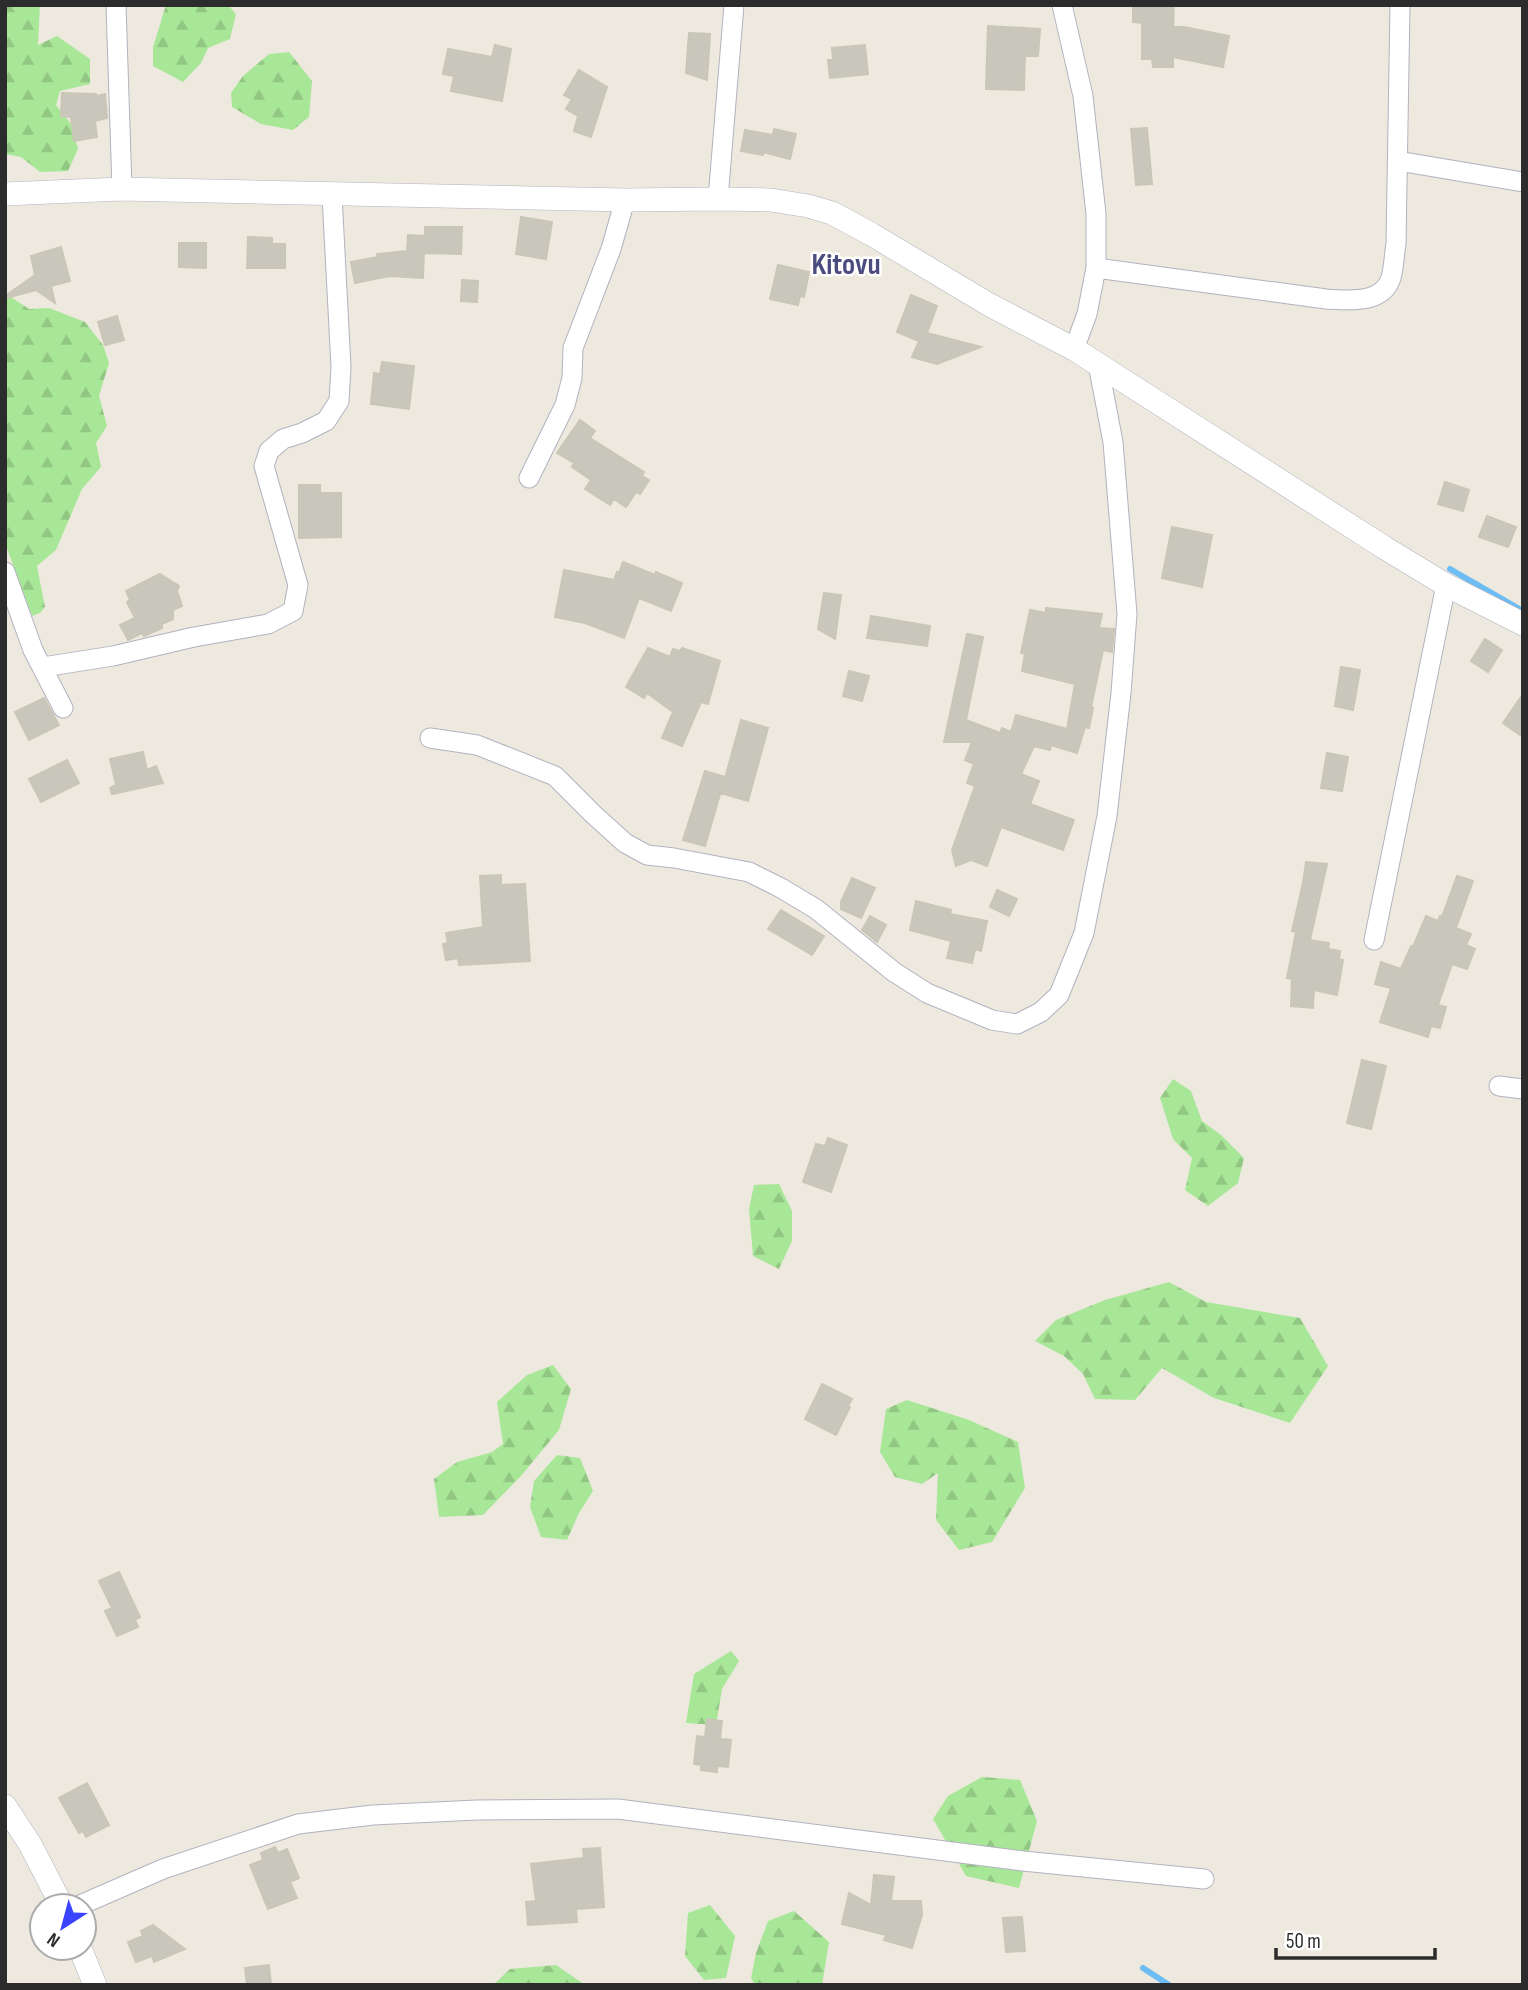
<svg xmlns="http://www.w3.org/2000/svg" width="1528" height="1990" viewBox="0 0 1528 1990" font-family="'Sofia Sans Condensed',sans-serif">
	<defs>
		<pattern id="forest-firs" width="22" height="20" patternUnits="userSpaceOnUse" patternTransform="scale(1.75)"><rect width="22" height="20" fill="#a8e798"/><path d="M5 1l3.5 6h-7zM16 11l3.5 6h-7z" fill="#91c683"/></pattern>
	</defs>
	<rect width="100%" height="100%" fill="#eee9de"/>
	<path fill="url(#forest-firs)" d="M 5,5 L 40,5 L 38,45 L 57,36 L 90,59 L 90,84 L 60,91 L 56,105 L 71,124 L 78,149 L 68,171 L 40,172 L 21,157 L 5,154 Z
		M 166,5 L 228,5 L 236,14 L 230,39 L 208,48 L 201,63 L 183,82 L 153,66 L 153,47 Z
		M 289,52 L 312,81 L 309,117 L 293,130 L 261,124 L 232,107 L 231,93 L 243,76 L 269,54 Z
		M 5,293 L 29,309 L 49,308 L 85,322 L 103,345 L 109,363 L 99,396 L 107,426 L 96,443 L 101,467 L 82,489 L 56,550 L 37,566 L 45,607 L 40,613 L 32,616 L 5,543 Z
		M 1173,1079 L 1191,1091 L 1202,1121 L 1221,1135 L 1244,1158 L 1238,1183 L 1208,1206 L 1185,1190 L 1192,1158 L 1173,1139 L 1160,1098 Z
		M 779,1184 L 792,1211 L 792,1241 L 779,1269 L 753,1256 L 749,1209 L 754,1185 Z
		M 1169,1282 L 1206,1302 L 1300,1318 L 1328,1366 L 1290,1423 L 1214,1398 L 1162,1368 L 1135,1400 L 1095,1399 L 1083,1374 L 1064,1356 L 1035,1341 L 1056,1320 L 1105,1300 Z
		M 553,1365 L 571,1389 L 559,1430 L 521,1476 L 483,1515 L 439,1517 L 434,1479 L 457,1462 L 492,1452 L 503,1444 L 497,1402 L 527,1375 Z
		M 907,1400 L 969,1420 L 1018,1442 L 1025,1488 L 992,1542 L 959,1550 L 936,1520 L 938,1473 L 922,1484 L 895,1477 L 880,1452 L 886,1409 Z
		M 557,1455 L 580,1458 L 593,1491 L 579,1513 L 567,1540 L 541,1537 L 530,1507 L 534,1481 Z
		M 731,1651 L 739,1661 L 722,1689 L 716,1725 L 686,1723 L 694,1674 Z
		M 982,1777 L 1020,1780 L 1037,1821 L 1019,1888 L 966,1876 L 933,1819 L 948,1796 Z
		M 710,1905 L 735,1936 L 726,1978 L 704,1980 L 685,1956 L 688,1913 Z
		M 794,1911 L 829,1942 L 822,1985 L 755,1985 L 751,1978 L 756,1953 L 768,1921 Z
		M 556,1965 L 585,1985 L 493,1985 L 510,1969 Z"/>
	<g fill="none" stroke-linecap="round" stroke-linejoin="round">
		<path stroke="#6dbdf4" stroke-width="6" d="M 1450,569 L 1523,611
			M 1143,1968 L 1169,1985"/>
	</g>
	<path fill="#c9c7bc" stroke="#cac6b7" stroke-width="2" d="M 1133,5 L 1174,5 L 1173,27 L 1184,27 L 1229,36 L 1223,67 L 1173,57 L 1173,67 L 1153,67 L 1152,59 L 1142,59 L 1142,23 L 1133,22 Z
		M 988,26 L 1040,29 L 1038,56 L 1025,56 L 1024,90 L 986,89 Z
		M 689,33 L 710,34 L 707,80 L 686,73 Z
		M 495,45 L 511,49 L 502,101 L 451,91 L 454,76 L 443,74 L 448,49 L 492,57 Z
		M 865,45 L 868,74 L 830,78 L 828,60 L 833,60 L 832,48 Z
		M 579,70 L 607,87 L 591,137 L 574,131 L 578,116 L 566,109 L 572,99 L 564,95 Z
		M 62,93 L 96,94 L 97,96 L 105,94 L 107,118 L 95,121 L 97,137 L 74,141 L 71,117 L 61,116 Z
		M 1147,128 L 1152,184 L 1136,185 L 1131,129 Z
		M 774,129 L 796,134 L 790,159 L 763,152 L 763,155 L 741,151 L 745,130 L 773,135 Z
		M 521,217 L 552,222 L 546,259 L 516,254 Z
		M 425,227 L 462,227 L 461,254 L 424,253 L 423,278 L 389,276 L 355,283 L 351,262 L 378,257 L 377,254 L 407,251 L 408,235 L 425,236 Z
		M 248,237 L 272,238 L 272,244 L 285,244 L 285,268 L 247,268 Z
		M 179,243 L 206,243 L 206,268 L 179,267 Z
		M 61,247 L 70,281 L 51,286 L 55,303 L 36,290 L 6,298 L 5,296 L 35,275 L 31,256 Z
		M 778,265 L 809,272 L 804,297 L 800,296 L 798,305 L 770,299 Z
		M 462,280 L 478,281 L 477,302 L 461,301 Z
		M 911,295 L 937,306 L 927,333 L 981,347 L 937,364 L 912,357 L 919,341 L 897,332 Z
		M 117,316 L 124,340 L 105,345 L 98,322 Z
		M 382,362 L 414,366 L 409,409 L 371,404 L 374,373 L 380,374 Z
		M 580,420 L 595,431 L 590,438 L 644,472 L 642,476 L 649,480 L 640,494 L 636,492 L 626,507 L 614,499 L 610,505 L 585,489 L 591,480 L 572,467 L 574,463 L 557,453 Z
		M 1445,482 L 1469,490 L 1463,511 L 1438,504 Z
		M 299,485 L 320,485 L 320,493 L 341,493 L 341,537 L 299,538 Z
		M 1487,516 L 1516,527 L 1508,547 L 1479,537 Z
		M 1172,527 L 1212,535 L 1202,587 L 1162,578 Z
		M 623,562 L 655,575 L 656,572 L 682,583 L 671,611 L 639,598 L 624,638 L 585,623 L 555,617 L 564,570 L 614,580 L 617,572 L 619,573 Z
		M 160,574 L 179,586 L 177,591 L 182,606 L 173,610 L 173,619 L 162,624 L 162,628 L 144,636 L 142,633 L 128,640 L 120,625 L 135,618 L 127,602 L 130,600 L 126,591 Z
		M 824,593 L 841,595 L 835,639 L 818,629 Z
		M 1046,608 L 1102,614 L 1099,628 L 1114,629 L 1112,652 L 1103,650 L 1091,707 L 1093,708 L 1089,728 L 1085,727 L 1077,753 L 1051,745 L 1050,750 L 1034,746 L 1021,774 L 1039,781 L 1030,804 L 1074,820 L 1063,850 L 1001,827 L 987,866 L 971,860 L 956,866 L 952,850 L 975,786 L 967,783 L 974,764 L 965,760 L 972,742 L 944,742 L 967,634 L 983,637 L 966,720 L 1000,733 L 1002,728 L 1011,732 L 1016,715 L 1067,729 L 1075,684 L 1022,671 L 1025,654 L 1021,653 L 1030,610 L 1046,613 Z
		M 871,616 L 930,626 L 927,646 L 867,638 Z
		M 1485,639 L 1502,650 L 1488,672 L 1471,661 Z
		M 648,648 L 670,657 L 673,649 L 680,651 L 682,648 L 720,661 L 708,704 L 701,702 L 682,746 L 662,738 L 673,712 L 647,693 L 644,698 L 626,687 Z
		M 1341,667 L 1360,670 L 1353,710 L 1335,706 Z
		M 849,671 L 869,676 L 862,701 L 843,696 Z
		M 1523,694 L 1523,737 L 1503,723 Z
		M 44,698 L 59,725 L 29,740 L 15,712 Z
		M 741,720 L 768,728 L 748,801 L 721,793 Z
		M 143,752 L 147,770 L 156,766 L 163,783 L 112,794 L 110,788 L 116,785 L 110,759 Z
		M 1327,753 L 1348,757 L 1342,791 L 1321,788 Z
		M 67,760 L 79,783 L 41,802 L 29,779 Z
		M 705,771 L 725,777 L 705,846 L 683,840 Z
		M 1306,862 L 1327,864 L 1310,940 L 1329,943 L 1328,949 L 1340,951 L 1339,959 L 1343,960 L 1337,995 L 1314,990 L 1313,1008 L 1291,1006 L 1292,979 L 1287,978 L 1296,932 L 1292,931 L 1303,883 Z
		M 501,875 L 501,885 L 525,884 L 530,961 L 459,965 L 458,958 L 446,960 L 443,944 L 448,943 L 446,933 L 483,927 L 480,876 Z
		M 1457,876 L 1473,881 L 1456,928 L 1471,934 L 1466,945 L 1475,949 L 1467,969 L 1452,964 L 1438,1005 L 1446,1007 L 1440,1028 L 1431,1026 L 1428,1037 L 1380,1022 L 1391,988 L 1375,984 L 1381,962 L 1401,969 L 1411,946 L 1413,947 L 1426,916 L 1438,921 L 1440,916 L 1442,917 Z
		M 852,878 L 875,888 L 861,918 L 841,909 L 841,902 Z
		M 997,890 L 1017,899 L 1009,916 L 990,907 Z
		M 916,901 L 951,910 L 950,914 L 987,921 L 981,951 L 975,949 L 972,963 L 947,958 L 951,941 L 910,930 Z
		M 781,910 L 824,936 L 812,955 L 768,929 Z
		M 870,916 L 886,925 L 877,942 L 862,930 Z
		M 1362,1060 L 1386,1066 L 1371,1129 L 1347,1123 Z
		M 828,1138 L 847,1145 L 831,1192 L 803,1182 L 816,1144 L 825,1146 Z
		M 822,1384 L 852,1399 L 848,1406 L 850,1407 L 836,1435 L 805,1419 Z
		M 119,1572 L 140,1617 L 135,1620 L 138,1627 L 117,1636 L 105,1611 L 112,1608 L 99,1581 Z
		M 707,1719 L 722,1721 L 720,1739 L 731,1740 L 728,1767 L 717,1766 L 717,1772 L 701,1770 L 701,1765 L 694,1764 L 697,1736 L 705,1737 Z
		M 87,1783 L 109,1825 L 86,1837 L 83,1831 L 79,1833 L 59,1798 Z
		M 275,1847 L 278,1853 L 287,1849 L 299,1878 L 290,1882 L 297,1898 L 268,1909 L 250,1865 L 263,1860 L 261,1853 Z
		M 600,1848 L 604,1907 L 576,1909 L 577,1922 L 528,1925 L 526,1902 L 536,1901 L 531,1864 L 584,1858 L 583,1849 Z
		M 874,1875 L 894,1877 L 891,1901 L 921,1901 L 922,1915 L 912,1948 L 884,1940 L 886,1935 L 842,1924 L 849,1893 L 871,1905 Z
		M 1022,1917 L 1025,1951 L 1006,1952 L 1003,1918 Z
		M 153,1925 L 185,1949 L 154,1962 L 152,1956 L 136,1962 L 128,1942 L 143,1936 L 141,1931 Z
		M 269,1965 L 271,1985 L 247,1985 L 245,1968 Z"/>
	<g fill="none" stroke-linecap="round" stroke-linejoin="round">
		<g stroke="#b2b2c0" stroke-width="21">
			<path id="minor" d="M 116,5 L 122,189
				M 1062,5 L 1083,96 L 1096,214 L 1096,268 L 1087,314 L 1074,349
				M 1398,161 L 1523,182
				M 718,199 L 734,5
				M 1096,268 L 1326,299 C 1348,300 1382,305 1391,278 C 1394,267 1394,255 1396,244 L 1400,5
				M 529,478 L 565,405 L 572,378 L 573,348 L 611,249 L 625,200
				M 5,572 L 33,650 L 63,708
				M 43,667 L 113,656 L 194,637 L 268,624 L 293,611 L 298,585 L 264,466 L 269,451 L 283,439 L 302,433 L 326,421 L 339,401 L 341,367 L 332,195
				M 430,738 L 477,745 L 555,776 L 593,814 L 625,843 L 647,855 L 674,858 L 749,872 L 781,888 L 816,909 L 894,972 L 927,993 L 992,1020 L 1017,1024 L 1041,1012 L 1059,995 L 1084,933 L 1107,816 L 1121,693 L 1127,614 L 1113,442 L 1098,364
				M 1374,940 L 1446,585
				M 1499,1086 L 1523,1089
				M 78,1906 L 163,1869 L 298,1824 L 373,1815 L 477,1810 L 618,1809 L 1023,1861 L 1204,1879"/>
		</g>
		<g stroke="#b2b2c0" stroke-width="24">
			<path id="tertiary" d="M 5,194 L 122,189 L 625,200 L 718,199 L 771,200 L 808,206 L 832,213 L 871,234 L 988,304 L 1074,349 L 1385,548 L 1446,585 L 1523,624
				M 5,1806 L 30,1844 L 62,1906
				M 80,1948 L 95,1985"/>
		</g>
		<use href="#minor" stroke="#fff" stroke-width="19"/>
		<use href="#tertiary" stroke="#fff" stroke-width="23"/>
	</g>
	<g text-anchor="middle" stroke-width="5" stroke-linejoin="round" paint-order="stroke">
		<g font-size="30" font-weight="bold" fill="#4a4c7f" stroke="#fff">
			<text x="846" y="274">Kitovu</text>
		</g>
	</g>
	<rect width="1528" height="1990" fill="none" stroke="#2c2c2c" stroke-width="14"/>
	<g transform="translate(63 1927) rotate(216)"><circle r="33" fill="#ffffff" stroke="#ababab" stroke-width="2"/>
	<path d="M0-5L12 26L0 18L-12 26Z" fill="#3a43ff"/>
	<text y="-10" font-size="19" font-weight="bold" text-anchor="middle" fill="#2c2c2c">N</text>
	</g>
	<path d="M1276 1948v10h159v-10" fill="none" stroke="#2c2c2c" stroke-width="3.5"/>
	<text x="1286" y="1948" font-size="21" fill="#2c2c2c" stroke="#ffffff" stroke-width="5" paint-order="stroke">50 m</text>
</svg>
